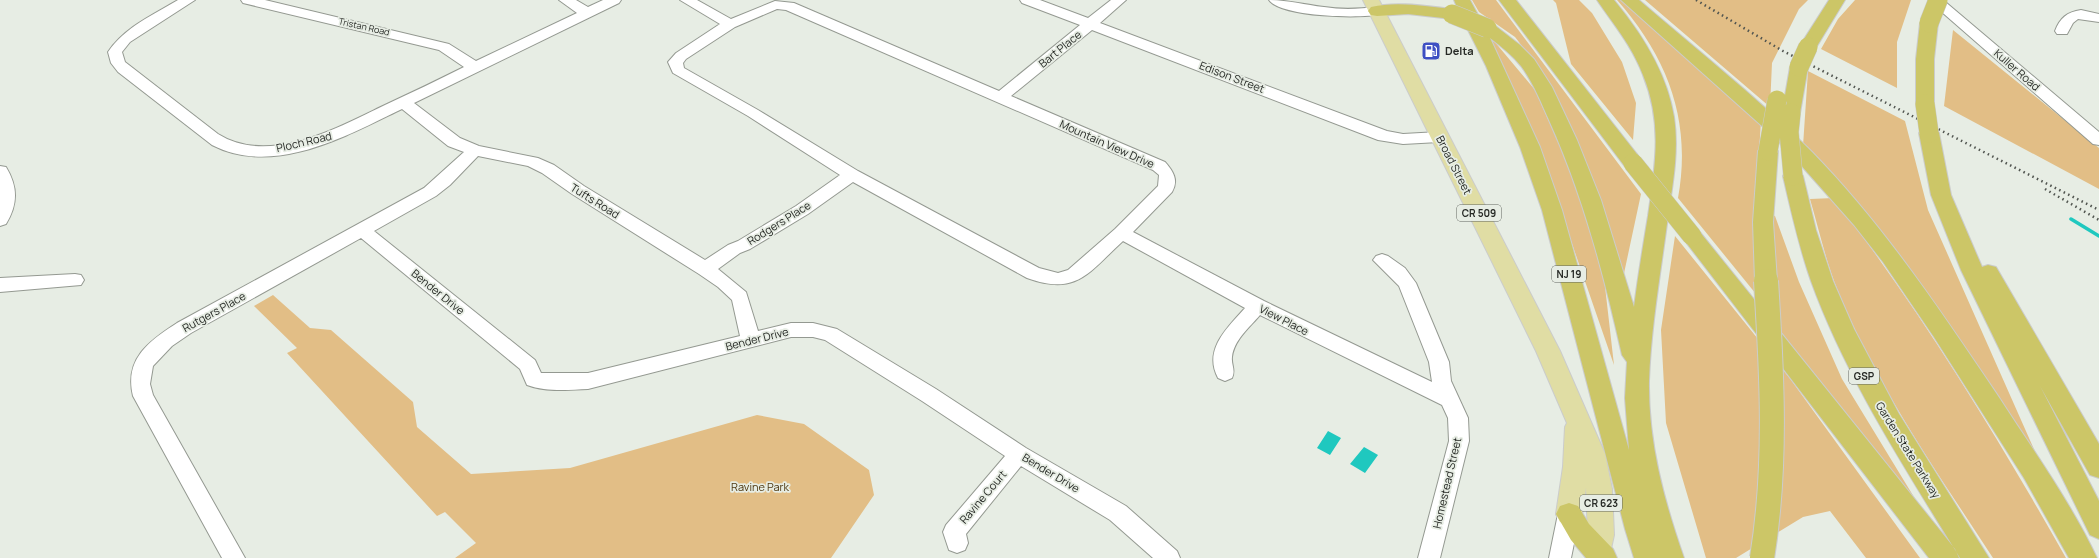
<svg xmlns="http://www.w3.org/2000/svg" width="2099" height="558" viewBox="0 0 2099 558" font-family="Manrope,sans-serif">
	<rect width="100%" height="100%" fill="#e7ede4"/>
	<path fill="#e2be86" d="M 1472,0 L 1496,0 L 1641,194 L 1623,278 L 1536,64 L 1515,37 L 1479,12 Z
		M 1553,0 L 1579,0 L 1592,13 L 1622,62 L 1636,103 L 1633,140 L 1571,64 L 1556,3 Z
		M 1617,0 L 1621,0 L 1761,121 L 1755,216 L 1756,294 L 1678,198 C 1692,121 1668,58 1617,0 Z
		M 1645,0 L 1808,0 L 1799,9 L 1772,63 L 1770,107 Z
		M 1855,0 L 1911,0 L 1897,42 L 1897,88 L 1821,49 L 1838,19 Z
		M 1953,30 L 2099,148 L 2099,189 L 1944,106 Z
		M 1489,35 L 1535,90 L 1575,180 L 1603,269 L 1614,365 L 1534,134 Z
		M 1808,71 L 1905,121 L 1928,210 L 2037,456 L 1881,234 L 1803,146 Z
		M 1834,198 C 1921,312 1996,434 2066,558 L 1993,558 C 1937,472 1877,387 1838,291 C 1826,262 1819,230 1810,199 Z
		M 1771,215 L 1775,216 L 1799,282 L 1842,379 L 1917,502 L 1913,502 L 1778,328 Z
		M 1675,236 L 1791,380 L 1920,558 L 1866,558 L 1830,511 L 1803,517 L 1736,558 L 1706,558 L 1666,423 L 1661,330 Z
		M 273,295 L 310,328 L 331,330 L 413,402 L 417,427 L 471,474 L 570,468 L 757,415 L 804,424 L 869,470 L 874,495 L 831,558 L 455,558 L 476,543 L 445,512 L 437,516 L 287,353 L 297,348 L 254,306 Z"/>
	<path fill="#1fc8bf" d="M 1328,431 L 1341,438 L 1330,455 L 1317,448 Z
		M 1364,447 L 1378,455 L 1365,473 L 1350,464 Z"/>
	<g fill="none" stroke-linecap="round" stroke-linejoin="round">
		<path stroke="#1fc8bf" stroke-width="3.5" d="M 2071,219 L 2099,236"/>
		<g stroke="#949991" stroke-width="2">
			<path id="minor" d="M 178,0 L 195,0 L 130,42 L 122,52 L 125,62 L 218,134 C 269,166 337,128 385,105 C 411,93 438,80 464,67 L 439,50 L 243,3 L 241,0 L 265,0 L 449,44 L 476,61 L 577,13 L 559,0 L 576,0 L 588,7 L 603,0 L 621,0 L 619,3 L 414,103 L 460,138 L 479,146 L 538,158 L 554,165 L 584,186 L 705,260 L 728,245 L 738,241 L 796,206 L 840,175 L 748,116 L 673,73 L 668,62 L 676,53 L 720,24 L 680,0 L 697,0 L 731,19 L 775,1 L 794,3 L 999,91 L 1080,25 L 1022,3 L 1020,0 L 1040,0 L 1088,18 L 1111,0 L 1126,0 L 1100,23 L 1387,131 L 1403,134 L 1439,132 L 1445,133 L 1447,137 L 1445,141 L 1439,142 L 1403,144 L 1378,140 L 1092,30 L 1011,96 L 1165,162 C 1173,171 1179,180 1172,192 L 1133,232 L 1264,301 L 1432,382 L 1429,362 L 1399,286 L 1373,260 L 1376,256 L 1382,254 L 1388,256 L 1405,268 L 1416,283 L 1449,362 L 1451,381 L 1468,418 L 1469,441 L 1440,558 L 1418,558 L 1449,441 L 1448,418 L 1442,405 L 1260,315 C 1249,328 1234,340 1232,357 C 1231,365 1236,370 1232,378 L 1225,381 L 1218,378 C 1203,350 1227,328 1245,308 L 1123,241 C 1088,273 1077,296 1027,278 L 853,182 L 808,214 L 750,249 L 740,253 L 718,269 L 746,292 L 758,331 L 791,323 L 813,323 L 837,329 L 936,389 L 1026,448 L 1126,506 L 1177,551 L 1180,558 L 1153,558 L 1110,520 L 1021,466 L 966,534 L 968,543 L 965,550 L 957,553 L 949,550 L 943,532 L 946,525 L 1005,456 L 922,401 L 825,340 L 813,337 L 791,337 L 588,389 C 568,390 546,392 527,385 L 520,369 L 361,238 L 191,333 L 172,346 L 153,366 L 150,384 L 153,395 L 245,558 L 222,558 L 133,396 C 124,359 149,341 177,323 L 424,188 L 464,152 L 448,146 L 402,109 C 346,136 274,177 212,145 L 118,72 L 111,63 L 108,52 C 125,27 153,15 178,0 ZM 777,9 L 786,10 L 1153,170 L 1159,175 L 1158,186 L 1115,229 L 1068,270 L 1058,273 L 1039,268 L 858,171 L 758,110 L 684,68 L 683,63 L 686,59 L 735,27 ZM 478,156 L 528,166 L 542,173 L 572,194 L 699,274 L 718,287 L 732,300 L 740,336 L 588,373 L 541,373 L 535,360 L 374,231 L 436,196 L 450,185 Z
				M 1269,0 C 1288,0 1305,5 1324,7 C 1342,10 1359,9 1377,7 L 1382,8 L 1384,11 L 1382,14 C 1362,19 1281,17 1269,0 Z
				M 1928,0 L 1943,0 L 2099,132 L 2099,145 L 2093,144 Z
				M 2081,10 L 2099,14 L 2099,22 L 2078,19 L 2073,23 L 2067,34 L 2057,34 L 2055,31 C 2060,18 2067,12 2081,10 Z
				M 0,166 L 6,167 C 18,187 18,204 6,224 L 0,226 Z
				M 75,274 L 81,275 L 84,280 L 81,285 L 0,292 L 0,278 Z
				M 1569,505 L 1577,507 L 1580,514 L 1571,558 L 1549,558 L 1558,514 L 1561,507 Z"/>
		</g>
		<g stroke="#cbcccb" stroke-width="2">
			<path id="major" d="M 1363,0 L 1379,0 L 1560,351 L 1605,454 L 1612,489 L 1614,535 L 1609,558 L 1587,558 L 1584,552 L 1588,535 L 1586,488 L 1582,514 L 1578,522 L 1569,525 L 1560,522 L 1556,514 L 1563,467 L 1565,427 L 1567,423 L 1536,351 Z"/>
		</g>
		<g stroke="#cbcccb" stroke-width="2">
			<path id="highway" d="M 1454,0 L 1470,0 L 1483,24 L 1493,24 L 1520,45 L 1534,59 L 1552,87 L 1577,140 L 1601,200 L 1634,307 C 1638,276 1643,246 1648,216 C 1655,166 1663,124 1643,75 C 1632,46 1614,25 1597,0 L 1614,0 C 1642,34 1667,73 1674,117 C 1679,150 1673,183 1668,216 C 1661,271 1651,326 1649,381 C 1648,442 1664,501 1684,558 L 1634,558 L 1625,529 L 1542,210 L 1520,147 L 1486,66 L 1460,14 L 1458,18 L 1452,19 L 1408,14 L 1377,16 L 1371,15 L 1368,11 L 1371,7 C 1397,1 1425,6 1452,9 L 1458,10 L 1460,14 ZM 1490,38 C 1501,46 1512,55 1521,66 C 1533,82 1541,102 1549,120 C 1583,195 1604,275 1622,355 L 1627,362 L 1625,398 L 1629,450 L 1562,210 L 1540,147 Z
				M 1499,0 L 1516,0 L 1640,158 L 1643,163 L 1640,168 L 1633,169 L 1626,168 Z
				M 1621,0 L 1639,0 C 1697,50 1758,98 1812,152 C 1885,227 1942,313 2000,399 C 2033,450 2071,503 2097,558 L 2069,558 L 2024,478 L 1934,337 L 1883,262 L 1854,225 L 1799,163 L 1772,135 Z
				M 1829,0 L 1845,0 L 1814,51 L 1808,52 L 1802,51 L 1799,47 Z
				M 1929,18 L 1935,19 L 1938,23 L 1934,59 L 1934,104 L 1932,108 L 1925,110 L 1918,108 L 1916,104 L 1916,59 L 1920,23 L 1923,19 Z
				M 1799,62 L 1805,63 L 1808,67 L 1800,113 L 1798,117 L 1791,119 L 1784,117 L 1782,113 L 1790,67 L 1793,63 Z
				M 1929,127 L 1936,129 L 1939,133 L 1951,195 L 1982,267 L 1988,265 L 1996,267 L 2099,444 L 2099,478 L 2090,475 L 2040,386 L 2099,501 L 2099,539 L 2090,535 L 1961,270 L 1931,195 L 1919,133 L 1922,129 Z
				M 1768,145 L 1775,147 L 1778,151 L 1773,222 L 1777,281 L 1774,287 L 1766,289 L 1758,287 L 1755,281 L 1753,222 L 1758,151 L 1761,147 Z
				M 1793,169 L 1800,171 L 1803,176 L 1816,230 L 1833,281 L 1854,329 L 1899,414 L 1989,558 L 1960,558 C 1906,469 1847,380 1811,281 C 1799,247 1791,211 1783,176 L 1786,171 Z
				M 1692,229 L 1699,231 L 1955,549 L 1959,558 L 1929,558 L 1685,241 L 1681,236 L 1685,231 Z
				M 1569,503 L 1578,506 L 1589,524 L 1613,549 L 1617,558 L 1586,558 L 1571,540 L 1556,514 L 1560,506 Z"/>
		</g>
		<use href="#minor" fill="#fff" fill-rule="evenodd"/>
		<use href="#major" fill="#e0dda4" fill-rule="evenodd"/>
		<use href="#highway" fill="#ccc667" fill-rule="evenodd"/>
		<path stroke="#515550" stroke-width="2.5" stroke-dasharray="1.5 3.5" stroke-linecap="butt" d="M 1696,0 L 1783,51 L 2099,210
			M 2045,189 L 2099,220"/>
		<g stroke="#cbcccb" stroke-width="20" stroke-linecap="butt">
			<path id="highway-bridge-far1" d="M 1452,14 L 1487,28
				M 1929,23 L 1938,0
				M 1799,67 L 1808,47
				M 1925,104 L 1929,133
				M 1791,113 L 1789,132 L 1793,176
				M 1768,151 L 1777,100
				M 1633,163 L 1692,236"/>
		</g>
		<g stroke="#cbcccb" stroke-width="26" stroke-linecap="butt">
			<path id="highway-bridge" d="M 1762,558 C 1777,466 1772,374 1766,281"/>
		</g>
		<use href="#highway-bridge-far1" stroke="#ccc667" stroke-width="19"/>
		<use href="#highway-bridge" stroke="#ccc667" stroke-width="24"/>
	</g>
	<defs>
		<g id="fuel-square" transform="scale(1)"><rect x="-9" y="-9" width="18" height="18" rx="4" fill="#3e4fc3" stroke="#e7ede4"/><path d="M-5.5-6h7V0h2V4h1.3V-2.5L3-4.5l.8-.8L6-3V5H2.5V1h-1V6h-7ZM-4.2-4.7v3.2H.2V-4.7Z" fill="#fff"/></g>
	</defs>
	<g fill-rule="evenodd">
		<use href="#fuel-square" x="1431" y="51"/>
	</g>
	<g text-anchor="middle" stroke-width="3.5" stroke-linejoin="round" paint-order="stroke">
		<g font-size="9" fill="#262925" stroke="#e7ede4">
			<text transform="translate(364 27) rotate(13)" y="3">Tristan Road</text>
		</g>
		<g fill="#e7ede4" stroke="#60645e" stroke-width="1">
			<rect x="1457" y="205" width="44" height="16" rx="3"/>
			<rect x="1552" y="266" width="34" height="16" rx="3"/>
			<rect x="1849" y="368" width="30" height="16" rx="3"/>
			<rect x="1580" y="495" width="42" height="16" rx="3"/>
		</g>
		<g font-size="10" font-weight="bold" fill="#262925">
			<text x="1479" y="217">CR 509</text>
			<text x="1569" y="278">NJ 19</text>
			<text x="1864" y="380">GSP</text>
			<text x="1601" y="507">CR 623</text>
		</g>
		<g font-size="11" fill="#262925" stroke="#e7ede4">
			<text transform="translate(1060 49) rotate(-39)" y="4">Bart Place</text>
			<text transform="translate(2017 70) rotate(41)" y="4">Kuller Road</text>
			<text transform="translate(1232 77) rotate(21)" y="4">Edison Street</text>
			<text transform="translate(304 142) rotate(-13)" y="4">Ploch Road</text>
			<text transform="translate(1107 144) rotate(24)" y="4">Mountain View Drive</text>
			<text transform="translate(1454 165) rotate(63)" y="4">Broad Street</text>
			<text transform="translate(595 201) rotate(32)" y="4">Tufts Road</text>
			<text transform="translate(779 223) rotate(-32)" y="4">Rodgers Place</text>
			<text transform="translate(438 292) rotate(39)" y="4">Bender Drive</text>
			<text transform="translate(214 312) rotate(-29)" y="4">Rutgers Place</text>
			<text transform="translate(1284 320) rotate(27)" y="4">View Place</text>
			<text transform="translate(757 339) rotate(-14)" y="4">Bender Drive</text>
			<text transform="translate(1908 450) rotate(58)" y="4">Garden State Parkway</text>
			<text transform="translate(1051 473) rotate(31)" y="4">Bender Drive</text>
			<text transform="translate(1447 483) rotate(-77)" y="4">Homestead Street</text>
			<text transform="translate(983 497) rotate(-50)" y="4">Ravine Court</text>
		</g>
		<g font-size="11" font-weight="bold" fill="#262925" stroke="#e7ede4" text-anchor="start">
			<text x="1445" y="55">Delta</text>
		</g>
		<g font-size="11" fill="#4d3710" stroke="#e7ede4">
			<text x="760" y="491">Ravine Park</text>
		</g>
	</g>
</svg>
